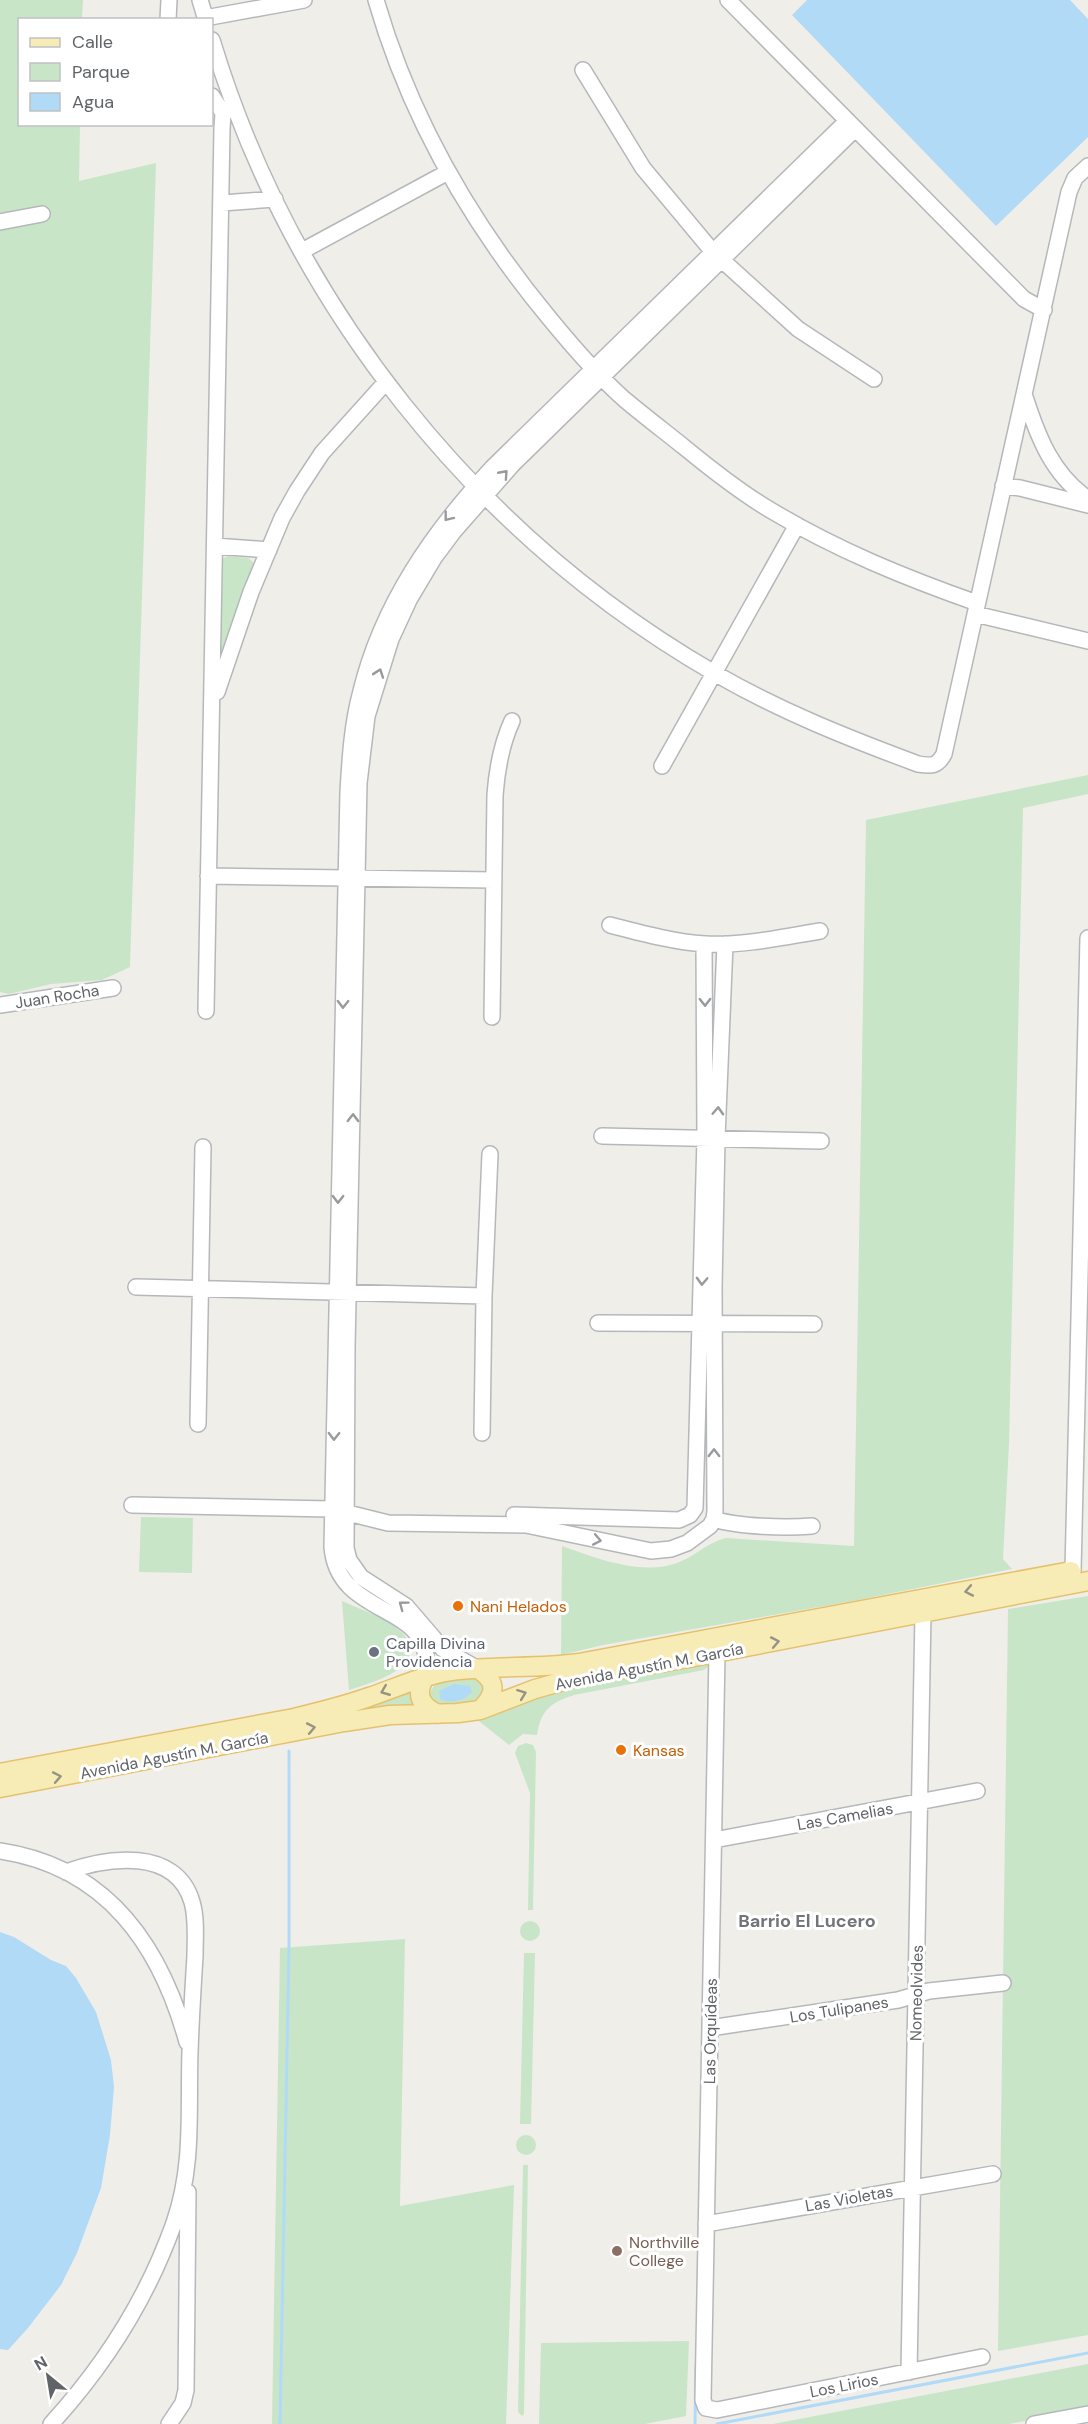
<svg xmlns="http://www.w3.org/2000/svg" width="1088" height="2424" viewBox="0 0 1088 2424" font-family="'DM Sans',sans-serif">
	<rect width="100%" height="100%" fill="#f0eee9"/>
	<path fill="#c8e5c8" d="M 0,0 L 83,0 L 82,19 L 20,20 L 20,124 L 80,125 L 79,181 L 156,163 L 130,967 L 102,980 L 51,984 L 9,994 L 0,992 Z
		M 228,556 L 248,558 L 253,562 L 253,568 L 223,660 L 219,661 L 220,564 L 222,559 Z
		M 1088,775 L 1088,794 L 1023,808 L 1009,1444 L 1003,1559 L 1012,1569 L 853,1601 L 603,1645 L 561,1655 L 562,1546 C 596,1558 641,1576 677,1563 C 694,1557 708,1542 726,1538 L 854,1546 L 866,820 Z
		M 141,1517 L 193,1518 L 192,1573 L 139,1572 Z
		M 1088,1596 L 1088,2335 L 998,2351 L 1008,1609 Z
		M 342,1601 C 360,1609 381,1616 397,1628 C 403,1632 409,1640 410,1647 C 414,1672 367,1684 349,1690 Z
		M 708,1663 L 709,1666 L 704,1670 L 574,1695 C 550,1703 541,1710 537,1735 L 523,1734 L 509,1745 L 475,1718 L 515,1703 L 585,1683 L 604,1683 L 637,1677 L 655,1671 Z
		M 471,1677 L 482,1682 L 485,1690 L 480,1700 L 442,1707 L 438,1706 L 430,1697 C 430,1677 456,1680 471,1677 Z
		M 411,1689 L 416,1706 L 0,1782 Z
		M 526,1743 L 533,1745 L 536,1752 L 533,1910 L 528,1910 L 530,1793 L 515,1753 L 518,1746 Z
		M520 1931a10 10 0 1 1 20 0a10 10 0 1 1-20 0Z
		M 405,1939 L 400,2206 L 514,2185 L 506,2424 L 272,2424 L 280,1948 Z
		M 524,1953 L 535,1953 L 531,2124 L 520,2124 Z
		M516 2145a10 10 0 1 1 20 0a10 10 0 1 1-20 0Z
		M 523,2165 L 528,2165 L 524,2414 L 522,2416 L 518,2412 Z
		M 689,2341 L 686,2416 L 645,2424 L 539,2424 L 541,2343 Z
		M 1088,2364 L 1088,2409 L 1009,2424 L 773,2424 Z"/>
	<path fill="#b1daf7" d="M 807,0 L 1070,0 L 1088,19 L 1088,137 L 996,226 L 792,15 Z
		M 454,1684 L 470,1686 L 472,1692 C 464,1701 451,1704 440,1699 L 439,1691 Z
		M 0,1932 L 14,1937 L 51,1960 L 66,1966 L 76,1978 L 96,2012 L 111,2060 L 114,2087 L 110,2135 L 101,2188 L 77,2253 L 61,2285 L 28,2328 L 8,2350 L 0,2349 Z"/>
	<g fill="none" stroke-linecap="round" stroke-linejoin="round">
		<path stroke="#b1daf7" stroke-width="3" d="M 280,2424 L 289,1948 L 289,1751
			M 695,2424 L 696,2366
			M 717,2424 L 1088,2353"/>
		<g stroke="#b5b8bb" stroke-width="18">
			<path id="minor" d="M 200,0 L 206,20
				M 376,0 C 410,118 472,225 550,319 C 573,347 597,375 624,399 C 643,415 664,431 684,447 C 712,470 741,493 772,511 C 837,550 906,578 977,603
				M 728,0 L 1024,299 L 1044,310
				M 205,18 L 304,0
				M 168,20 L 169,0
				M 212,40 C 292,305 475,535 716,674 C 780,711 848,738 918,764 C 931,766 937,767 944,754 L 1069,192 L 1075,178 L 1088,166
				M 583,70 L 643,168 L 713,252 L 798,329 L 874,379
				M 222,203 L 275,199
				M 0,222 L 42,214
				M 302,251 L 448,172
				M 1025,397 C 1038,437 1052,474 1088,499
				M 1003,486 L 1020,488 L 1088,505
				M 215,546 L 269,550
				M 975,614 L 1088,641
				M 217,692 L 251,592 L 282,518 L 297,491 L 322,453 L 385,383
				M 662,766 L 797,525
				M 208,876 L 494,880
				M 610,925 C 641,933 674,942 705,944 C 743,946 783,937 820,931
				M 0,1005 L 113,988
				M 206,1011 L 222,129 L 223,113 L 212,96
				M 492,1017 L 495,795 C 497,768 501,745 512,721
				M 602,1136 L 821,1141
				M 136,1287 L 484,1296
				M 598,1323 L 814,1324
				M 198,1424 L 203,1147
				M 482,1433 L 484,1296 L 490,1154
				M 132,1505 L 332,1509 L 388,1523 L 526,1525 L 651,1551 L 671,1549 L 687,1543 L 710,1526 L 714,1519 L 715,1511 L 714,1287 L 717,1138 L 725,944
				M 514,1515 L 679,1520 L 690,1515 L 695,1508 L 705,1138 L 704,944
				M 714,1519 C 738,1527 786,1528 812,1526
				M 1073,1571 L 1088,938
				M 717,1653 L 703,2400 L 706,2408 L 717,2410 L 982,2357
				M 478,1669 L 443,1649 L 406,1606 L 361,1577 L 349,1560 L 346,1548 L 347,1347 L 359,783 L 367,716 L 391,639 L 409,600 L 434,558 L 454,531 L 512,465 L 855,129
				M 425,1677 C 440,1600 338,1622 332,1547 L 348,792 C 350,758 352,724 361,691 C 382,605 432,533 492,468 L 847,121
				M 714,1840 L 977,1791
				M 0,1851 C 106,1867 160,1944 187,2042
				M 710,2028 L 898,2000 L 929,1991 L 1003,1983
				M 706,2224 L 993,2174
				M 909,2372 L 923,1614
				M 51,2424 C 105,2365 147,2299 174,2223 C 194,2165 188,2112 190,2052 C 191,2020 193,1988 195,1956 C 195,1939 197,1919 192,1902 C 176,1847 107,1857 66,1872
				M 169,2424 L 183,2403 L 186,2390 L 188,2192
				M 1034,2424 L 1088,2414"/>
		</g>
		<g stroke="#e5c16d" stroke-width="21">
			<path id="major" d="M 478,1669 C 498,1682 496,1694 480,1710
				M 425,1677 C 415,1694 420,1706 438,1714
				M 0,1773 L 294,1718 C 319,1712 344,1706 369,1697 C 396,1688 423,1675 451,1671 C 494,1665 537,1669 579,1663 L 1071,1571
				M 0,1788 L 344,1722 L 390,1715 L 458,1713 L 480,1710 L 535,1689 L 582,1676 L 689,1658 L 1088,1581"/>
		</g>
		<use href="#minor" stroke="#fff" stroke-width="15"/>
		<use href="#major" stroke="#f8ecb6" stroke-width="18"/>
	</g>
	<defs><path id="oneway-chevron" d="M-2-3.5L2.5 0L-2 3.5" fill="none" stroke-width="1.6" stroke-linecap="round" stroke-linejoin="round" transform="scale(1.5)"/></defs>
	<g stroke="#989a9c">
		<use href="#oneway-chevron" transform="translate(504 474) rotate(-48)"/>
		<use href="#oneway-chevron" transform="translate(448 517) rotate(128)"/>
		<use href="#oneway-chevron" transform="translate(379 673) rotate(-71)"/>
		<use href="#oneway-chevron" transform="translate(705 1002) rotate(89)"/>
		<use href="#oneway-chevron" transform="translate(343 1004) rotate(91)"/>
		<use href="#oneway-chevron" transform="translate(718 1111) rotate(-87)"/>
		<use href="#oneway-chevron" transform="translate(353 1118) rotate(-89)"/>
		<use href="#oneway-chevron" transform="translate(338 1199) rotate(91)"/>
		<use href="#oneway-chevron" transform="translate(702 1281) rotate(92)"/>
		<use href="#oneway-chevron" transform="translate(334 1436) rotate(91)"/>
		<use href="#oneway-chevron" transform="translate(714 1453) rotate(-90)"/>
		<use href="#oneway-chevron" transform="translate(597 1540) rotate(11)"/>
		<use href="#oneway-chevron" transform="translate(403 1605) rotate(-143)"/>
	</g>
	<g stroke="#959383">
		<use href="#oneway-chevron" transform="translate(969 1591) rotate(169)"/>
		<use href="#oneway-chevron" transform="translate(775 1642) rotate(-11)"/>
		<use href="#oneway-chevron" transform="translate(385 1691) rotate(158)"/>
		<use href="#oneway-chevron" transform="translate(522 1694) rotate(-21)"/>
		<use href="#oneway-chevron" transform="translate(311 1728) rotate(-11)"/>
		<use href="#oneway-chevron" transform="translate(57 1777) rotate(-11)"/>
	</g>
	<g fill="#e8710a" stroke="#fff" stroke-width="2">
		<circle cx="458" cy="1606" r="6"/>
		<circle cx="621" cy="1750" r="6"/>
	</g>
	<circle fill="#6b7280" stroke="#fff" stroke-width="2" cx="374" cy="1652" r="6"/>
	<circle fill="#8d6e63" stroke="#fff" stroke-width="2" cx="617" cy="2251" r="6"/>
	<g text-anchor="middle" stroke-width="6" stroke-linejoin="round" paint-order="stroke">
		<g font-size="16" fill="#606367" stroke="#fff">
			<text transform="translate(57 996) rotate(-9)" y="6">Juan Rocha</text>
			<text transform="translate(649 1666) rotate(-11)" y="6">Avenida Agustín M. García</text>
			<text transform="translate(174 1755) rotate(-11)" y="6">Avenida Agustín M. García</text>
			<text transform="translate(845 1816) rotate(-10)" y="6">Las Camelias</text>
			<text transform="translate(916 1993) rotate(-89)" y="6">Nomeolvides</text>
			<text transform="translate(839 2009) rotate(-9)" y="6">Los Tulipanes</text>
			<text transform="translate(710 2031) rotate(-89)" y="6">Las Orquídeas</text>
			<text transform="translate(849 2198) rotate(-10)" y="6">Las Violetas</text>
			<text transform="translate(844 2385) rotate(-11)" y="6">Los Lirios</text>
		</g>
		<g font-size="16" fill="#c56008" stroke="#fff" text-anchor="start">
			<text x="470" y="1612">Nani Helados</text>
			<text x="633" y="1756">Kansas</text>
		</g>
		<g font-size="16" fill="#5b616d" stroke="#fff" text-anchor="start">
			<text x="386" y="1649">Capilla Divina<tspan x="386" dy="18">Providencia</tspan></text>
		</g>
		<g font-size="16" fill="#785e54" stroke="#fff" text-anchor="start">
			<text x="629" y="2248">Northville<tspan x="629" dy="18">College</tspan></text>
		</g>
		<g font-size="18" font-weight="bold" fill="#717579" stroke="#fff">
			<text x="807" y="1927">Barrio El Lucero</text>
		</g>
	</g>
	<rect x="18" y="18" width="195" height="108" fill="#ffffff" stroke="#bfc1c2" stroke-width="1.5"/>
	<rect x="30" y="38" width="30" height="9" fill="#f8ecb6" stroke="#bfc1c2" stroke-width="1.5"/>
	<text x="72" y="48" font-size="18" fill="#606367">Calle</text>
	<rect x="30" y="63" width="30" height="18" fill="#c8e5c8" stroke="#bfc1c2" stroke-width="1.5"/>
	<text x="72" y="78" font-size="18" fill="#606367">Parque</text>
	<rect x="30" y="93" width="30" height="18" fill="#b1daf7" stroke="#bfc1c2" stroke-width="1.5"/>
	<text x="72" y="108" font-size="18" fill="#606367">Agua</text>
	<g transform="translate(48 2376) rotate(330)" stroke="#ffffff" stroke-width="4.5" paint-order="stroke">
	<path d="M0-4.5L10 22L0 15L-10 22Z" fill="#606367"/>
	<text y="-9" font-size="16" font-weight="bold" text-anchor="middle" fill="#606367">N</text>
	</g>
</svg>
